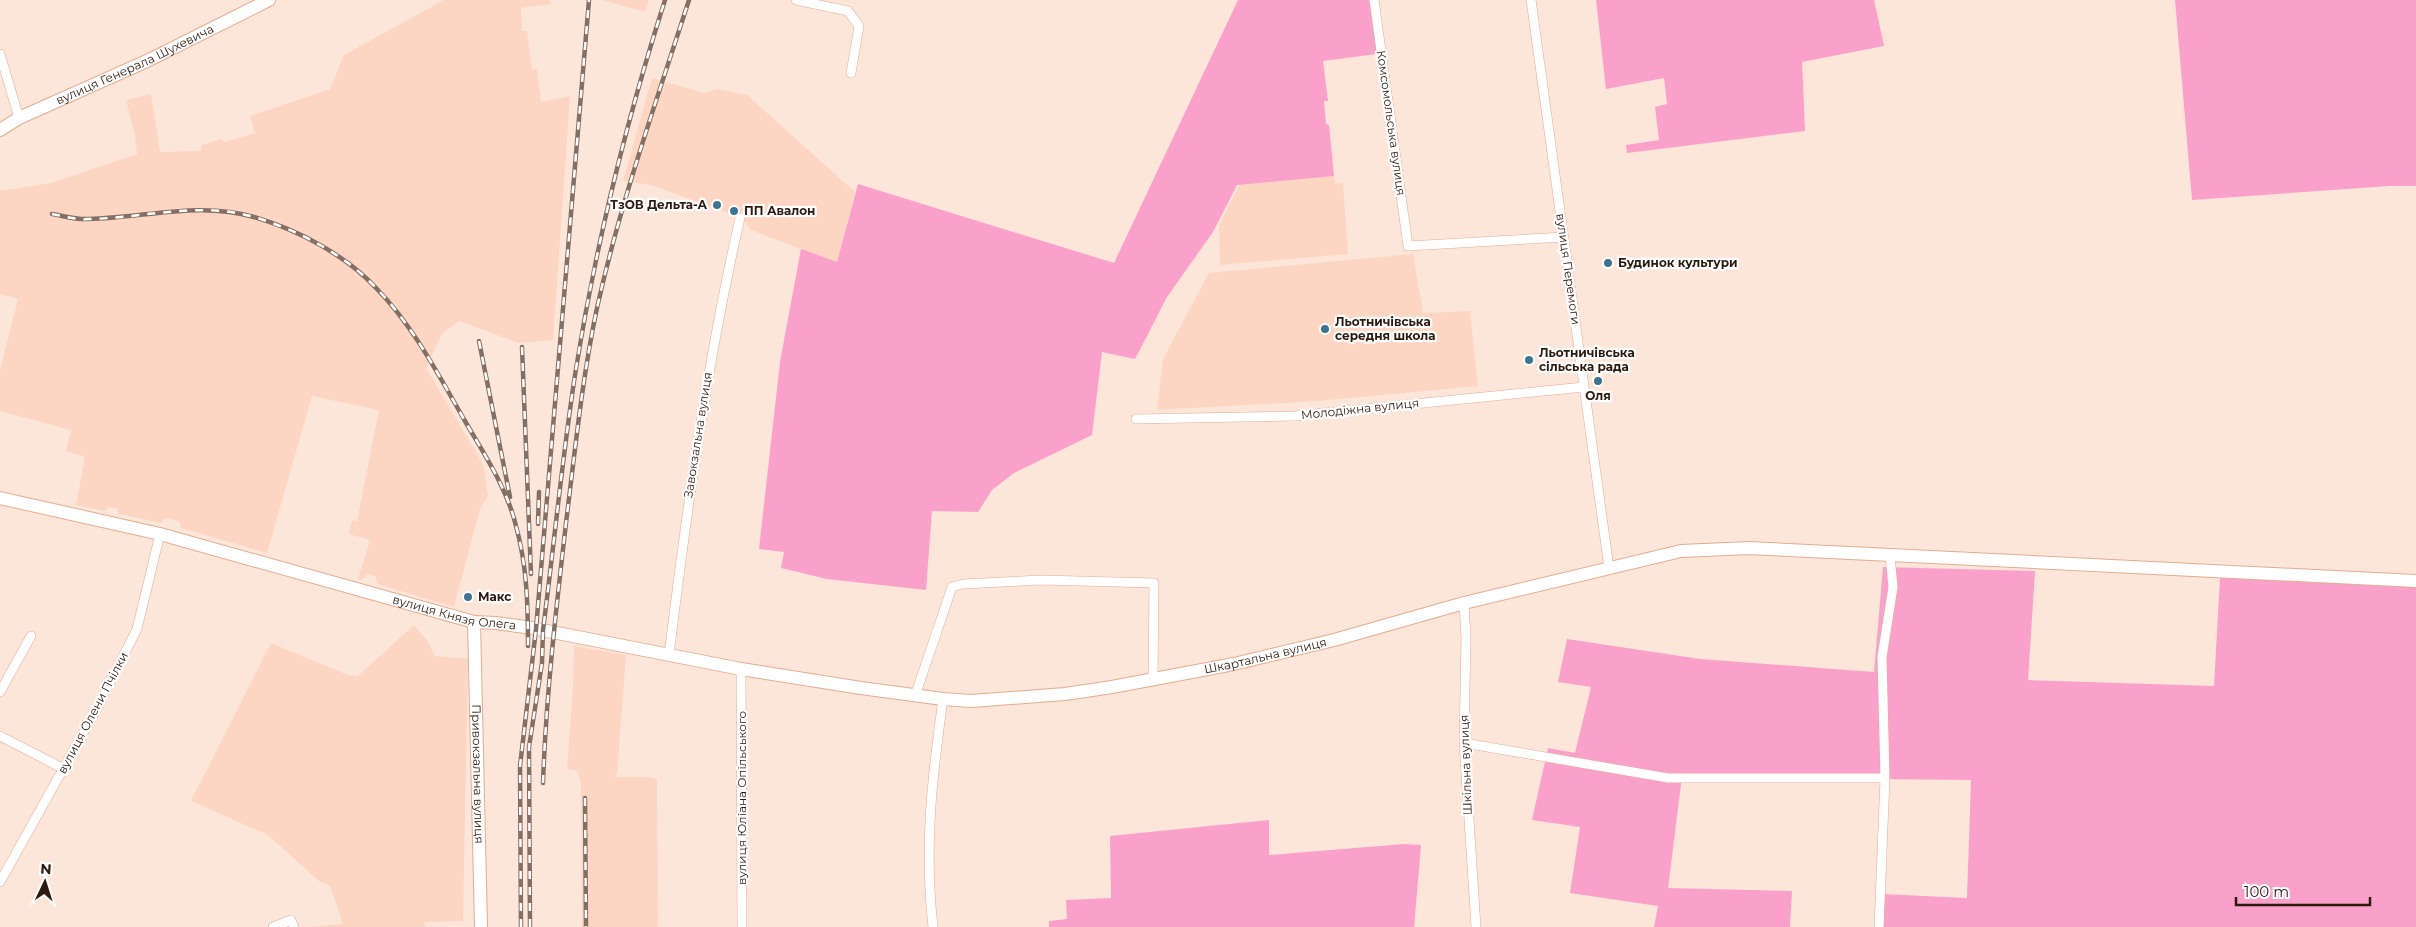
<svg xmlns="http://www.w3.org/2000/svg" width="2416" height="927" viewBox="0 0 2416 927" font-family="Montserrat,sans-serif">
	<rect width="100%" height="100%" fill="#fce6da"/>
	<path fill="#fcd6c2" d="M 444,0 L 550,0 L 551,4 L 521,8 L 522,31 L 527,31 L 532,70 L 537,69 L 541,102 L 570,96 L 553,340 L 519,343 L 459,321 L 442,334 L 426,368 L 483,464 L 488,496 L 480,509 L 454,607 L 377,584 L 376,577 L 367,574 L 361,580 L 358,579 L 370,540 L 349,534 L 352,520 L 357,521 L 379,410 L 312,396 L 267,553 L 181,528 L 180,522 L 172,519 L 166,518 L 161,523 L 119,514 L 117,509 L 108,507 L 105,511 L 76,505 L 85,457 L 66,451 L 71,430 L 0,411 L 0,370 L 18,299 L 0,294 L 0,191 L 51,183 L 137,154 L 135,136 L 126,100 L 143,96 L 151,94 L 160,152 L 201,151 L 201,145 L 221,139 L 225,142 L 255,133 L 250,116 L 330,89 L 344,55 Z
		M 603,0 L 649,0 L 645,12 Z
		M 652,78 L 704,93 L 717,89 L 747,95 L 855,192 L 837,263 L 751,230 L 742,218 L 651,185 L 623,181 Z
		M 1334,176 L 1335,184 L 1343,183 L 1348,254 L 1220,265 L 1219,225 L 1240,184 Z
		M 1413,254 L 1423,313 L 1470,311 L 1478,386 L 1318,401 L 1157,410 L 1163,359 L 1209,273 Z
		M 414,625 L 428,642 L 435,656 L 468,659 L 463,921 L 424,922 L 425,927 L 308,927 L 343,924 L 330,886 L 319,881 L 268,835 L 191,801 L 271,643 L 348,675 L 358,676 Z
		M 574,646 L 626,655 L 617,774 L 614,777 L 648,777 L 657,779 L 658,927 L 582,927 L 581,785 L 578,771 L 567,769 L 573,688 Z"/>
	<path fill="#faa1cb" d="M 1238,0 L 1370,0 L 1377,54 L 1323,61 L 1328,101 L 1324,101 L 1326,124 L 1329,125 L 1334,176 L 1237,185 L 1213,232 L 1167,297 L 1135,359 L 1102,352 L 1092,435 L 1014,473 L 992,490 L 978,512 L 932,511 L 926,590 L 827,579 L 781,568 L 784,552 L 759,549 L 780,362 L 801,249 L 837,262 L 858,184 L 1114,263 Z
		M 1596,0 L 1874,0 L 1884,46 L 1802,62 L 1805,131 L 1627,153 L 1626,145 L 1659,140 L 1655,107 L 1667,104 L 1664,78 L 1606,89 Z
		M 2175,0 L 2416,0 L 2416,186 L 2390,186 L 2192,200 Z
		M 1883,567 L 2035,571 L 2028,680 L 2214,686 L 2220,578 L 2416,587 L 2416,927 L 1879,927 L 1881,894 L 1967,898 L 1971,780 L 1682,777 L 1668,888 L 1792,891 L 1790,927 L 1654,927 L 1658,906 L 1570,893 L 1580,827 L 1532,820 L 1548,748 L 1575,753 L 1591,687 L 1558,682 L 1567,639 L 1700,659 L 1874,672 Z
		M 1269,820 L 1269,855 L 1404,844 L 1421,845 L 1414,927 L 1049,927 L 1049,921 L 1067,919 L 1066,900 L 1111,898 L 1110,836 Z"/>
	<g fill="none" stroke-linecap="round" stroke-linejoin="round">
		<g stroke="#e1ad90" stroke-width="10">
			<path id="street" d="M 796,0 L 848,11 L 859,26 L 851,73
				M 1374,0 L 1408,246 L 1564,237
				M 1531,0 L 1609,568
				M 0,54 L 19,118
				M 1136,419 L 1295,416 L 1584,387
				M 1464,603 L 1466,638 L 1464,743 L 1476,927
				M 669,655 C 687,508 707,362 740,218
				M 741,669 L 742,927
				M 0,692 L 31,636
				M 915,696 L 952,587 L 963,584 L 1041,580 L 1154,583 L 1153,679
				M 0,736 L 64,769
				M 1464,743 L 1668,778 L 1885,778
				M 0,882 L 96,710 L 137,629 L 160,534
				M 273,927 L 291,920 L 294,927
				M 933,927 C 924,847 932,778 943,699
				M 1879,927 L 1885,778 L 1882,657 L 1893,587 L 1890,556"/>
		</g>
		<g stroke="#e1ad90" stroke-width="14">
			<g id="secondary">
				<path id="s1" d="M 0,130 L 19,118 L 147,61 L 269,0"/>
				<path id="s2" d="M 0,498 L 160,534 L 474,622 L 496,623 L 532,628 L 741,669 L 861,688 L 943,699 L 971,701 L 1065,694 L 1112,687 L 1234,664 L 1334,640 L 1464,603 L 1681,551 L 1749,548 L 2416,581"/>
				<path id="s3" d="M 474,622 L 481,927"/>
			</g>
		</g>
		<use href="#street" stroke="#fff" stroke-width="9"/>
		<use href="#secondary" stroke="#fff" stroke-width="12"/>
		<g stroke="#836f64" stroke-width="4.5">
			<path id="rail" d="M 52,214 C 64,216 76,220 89,219 C 144,218 199,201 254,217 C 298,230 346,255 377,289 C 414,327 439,376 465,421 C 484,454 507,488 516,526 C 527,566 528,605 528,646
				M 479,341 L 510,497
				M 522,347 L 531,574
				M 538,524 L 539,492
				M 543,783 C 546,696 556,610 566,523 C 575,451 582,379 597,308 C 620,204 656,102 689,0
				M 585,798 L 586,927
				M 521,927 L 520,766 L 536,629 L 589,0
				M 530,927 L 529,747 L 542,663 L 543,630 C 554,545 562,460 575,375 C 595,248 626,122 665,0"/>
		</g>
		<use href="#rail" stroke="#fff" stroke-width="2.5" stroke-dasharray="8" stroke-linecap="butt"/>
	</g>
	<g fill="#3c758f" stroke="#fff" stroke-width="2">
		<circle cx="717" cy="205" r="5"/>
		<circle cx="734" cy="211" r="5"/>
		<circle cx="1608" cy="263" r="5"/>
		<circle cx="1325" cy="329" r="5"/>
		<circle cx="1529" cy="360" r="5"/>
		<circle cx="1598" cy="381" r="5"/>
		<circle cx="468" cy="597" r="5"/>
	</g>
	<g text-anchor="middle" stroke-width="4.5" stroke-linejoin="round" paint-order="stroke">
		<g font-size="12" fill="#2d1a0f" stroke="#fff">
			<text dy="4" stroke="none"><textPath href="#s1" startOffset="150">вулиця Генерала Шухевича</textPath></text>
			<text transform="translate(1391 123) rotate(82)" y="4">Комсомольська вулиця</text>
			<text transform="translate(1568 269) rotate(82)" y="4">вулиця Перемоги</text>
			<text transform="translate(1360 409) rotate(-6)" y="4">Молодіжна вулиця</text>
			<text transform="translate(698 435) rotate(-81)" y="4">Завокзальна вулиця</text>
			<text dy="4" stroke="none"><textPath href="#s2" startOffset="469">вулиця Князя Олега</textPath></text>
			<text dy="4" stroke="none"><textPath href="#s2" startOffset="1292">Шкартальна вулиця</textPath></text>
			<text transform="translate(93 713) rotate(-62)" y="4">вулиця Олени Пчілки</text>
			<text transform="translate(1466 765) rotate(-92)" y="4">Шкільна вулиця</text>
			<text dy="4" stroke="none"><textPath href="#s3" startOffset="152">Привокзальна вулиця</textPath></text>
			<text transform="translate(742 798) rotate(-90)" y="4">вулиця Юліана Опільського</text>
		</g>
		<g font-size="12" font-weight="bold" fill="#2d1a0f" stroke="#fff" text-anchor="start">
			<text x="707" y="209" text-anchor="end">ТзОВ Дельта-А</text>
			<text x="744" y="215">ПП Авалон</text>
			<text x="1618" y="267">Будинок культури</text>
			<text x="1335" y="326">Льотничівська<tspan x="1335" dy="14">середня школа</tspan></text>
			<text x="1539" y="357">Льотничівська<tspan x="1539" dy="14">сільська рада</tspan></text>
			<text x="1598" y="400" text-anchor="middle">Оля</text>
			<text x="478" y="601">Макс</text>
		</g>
	</g>
	<g transform="translate(45 882) rotate(4)" stroke="#ffffff" stroke-width="4" paint-order="stroke">
	<path d="M0-4L9 19L0 12L-9 19Z" fill="#2d1a0f"/>
	<text y="-8" font-size="14" font-weight="bold" text-anchor="middle" fill="#2d1a0f">N</text>
	</g>
	<path d="M2236 897v8h134v-8" fill="none" stroke="#2d1a0f" stroke-width="2.5"/>
	<text x="2244" y="897" font-size="15" fill="#2d1a0f" stroke="#ffffff" stroke-width="4" paint-order="stroke">100 m</text>
</svg>
